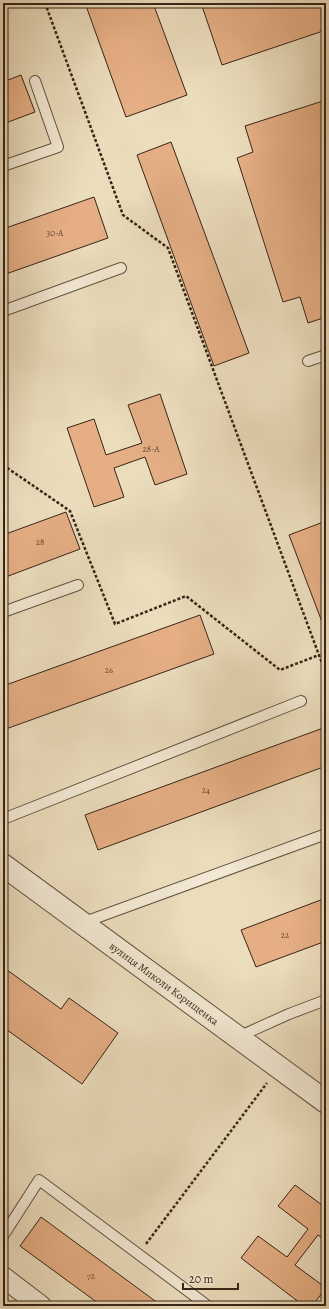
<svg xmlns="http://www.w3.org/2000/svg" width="329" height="1309" viewBox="0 0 329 1309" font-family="Alegreya,serif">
	<rect width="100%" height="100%" fill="#ebdcbc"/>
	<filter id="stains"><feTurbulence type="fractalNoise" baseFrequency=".005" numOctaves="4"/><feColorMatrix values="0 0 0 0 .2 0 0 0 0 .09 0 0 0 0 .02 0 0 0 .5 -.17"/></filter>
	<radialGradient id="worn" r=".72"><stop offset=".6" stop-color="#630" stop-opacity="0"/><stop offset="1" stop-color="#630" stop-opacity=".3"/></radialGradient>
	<path fill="#e5ae85" stroke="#372517" d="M 85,3 L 153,3 L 187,95 L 126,117 Z
		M 201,3 L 326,3 L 326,30 L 222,65 Z
		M 21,75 L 35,112 L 3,124 L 3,82 Z
		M 326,100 L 326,317 L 308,323 L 300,297 L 283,302 L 237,158 L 253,152 L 245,126 Z
		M 171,142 L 249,353 L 214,366 L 137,155 Z
		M 94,197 L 108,238 L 3,275 L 3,229 Z
		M 160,394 L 187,474 L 155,485 L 145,457 L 114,468 L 124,497 L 94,507 L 67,428 L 94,419 L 106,455 L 142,443 L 128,405 Z
		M 66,512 L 80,549 L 3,578 L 3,535 Z
		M 326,521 L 326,620 L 322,622 L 289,535 Z
		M 200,615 L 214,654 L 3,730 L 3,686 Z
		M 326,727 L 326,766 L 98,850 L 85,815 Z
		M 326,898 L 326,941 L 256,967 L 241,930 Z
		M 3,967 L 61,1009 L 69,998 L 118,1033 L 82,1084 L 3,1027 Z
		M 295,1185 L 326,1208 L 326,1241 L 318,1235 L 295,1265 L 326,1288 L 312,1306 L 304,1306 L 241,1258 L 258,1236 L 287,1257 L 308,1229 L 278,1206 Z
		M 41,1217 L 162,1306 L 102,1306 L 20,1246 Z"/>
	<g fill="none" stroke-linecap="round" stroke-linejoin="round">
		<g stroke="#645340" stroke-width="12">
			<path id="service" d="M 3,166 L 58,147 L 35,81
				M 3,311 L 121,268
				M 308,361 L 326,355
				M 3,612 L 78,585
				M 3,819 L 301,701
				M 82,923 L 326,834
				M 238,1037 L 289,1014 L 326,1000
				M 3,1236 L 39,1180 L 208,1306"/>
		</g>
		<g stroke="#645340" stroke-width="22">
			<path id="minor" d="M 3,1277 L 41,1306"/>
		</g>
		<g stroke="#645340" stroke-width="24">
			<g id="tertiary">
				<path id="s1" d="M 3,865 L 326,1102"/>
			</g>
		</g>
		<path stroke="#372517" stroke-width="2.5" stroke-dasharray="3 2" stroke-linecap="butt" d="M 45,3 L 123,215 L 168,248 L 326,674
			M 3,465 L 70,511 L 115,624 L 186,596 L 280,670 L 319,655
			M 146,1244 L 267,1083"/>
		<use href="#service" stroke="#f2e8d3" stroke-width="10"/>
		<use href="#minor" stroke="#f2e8d3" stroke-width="20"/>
		<use href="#tertiary" stroke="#f2e8d3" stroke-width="22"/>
	</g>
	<g text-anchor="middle" stroke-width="3" stroke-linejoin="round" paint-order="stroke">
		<g font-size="9" fill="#624732">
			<text x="55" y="236">30-А</text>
			<text x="151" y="452">28-А</text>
			<text x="40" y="545">28</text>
			<text x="109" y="673">26</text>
			<text x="206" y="793">24</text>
			<text x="285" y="938">22</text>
			<text x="91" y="1279">72</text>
		</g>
		<g font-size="11" fill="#372517" stroke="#f2e8d3">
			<text dy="4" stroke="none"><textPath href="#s1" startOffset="200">вулиця Миколи Корищенка</textPath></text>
		</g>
	</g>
	<rect width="329" height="1309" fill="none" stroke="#ebdcbc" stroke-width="16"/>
	<rect x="4" y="4" width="321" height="1301" fill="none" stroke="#372517" stroke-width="2"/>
	<rect x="8" y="8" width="313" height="1293" fill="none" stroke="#372517"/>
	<path d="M183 1283v6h55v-6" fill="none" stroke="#372517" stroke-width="2"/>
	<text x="189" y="1283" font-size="12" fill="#372517" stroke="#f2e8d3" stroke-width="3" paint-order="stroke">20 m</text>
	<rect width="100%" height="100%" filter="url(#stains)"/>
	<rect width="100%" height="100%" fill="url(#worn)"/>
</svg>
